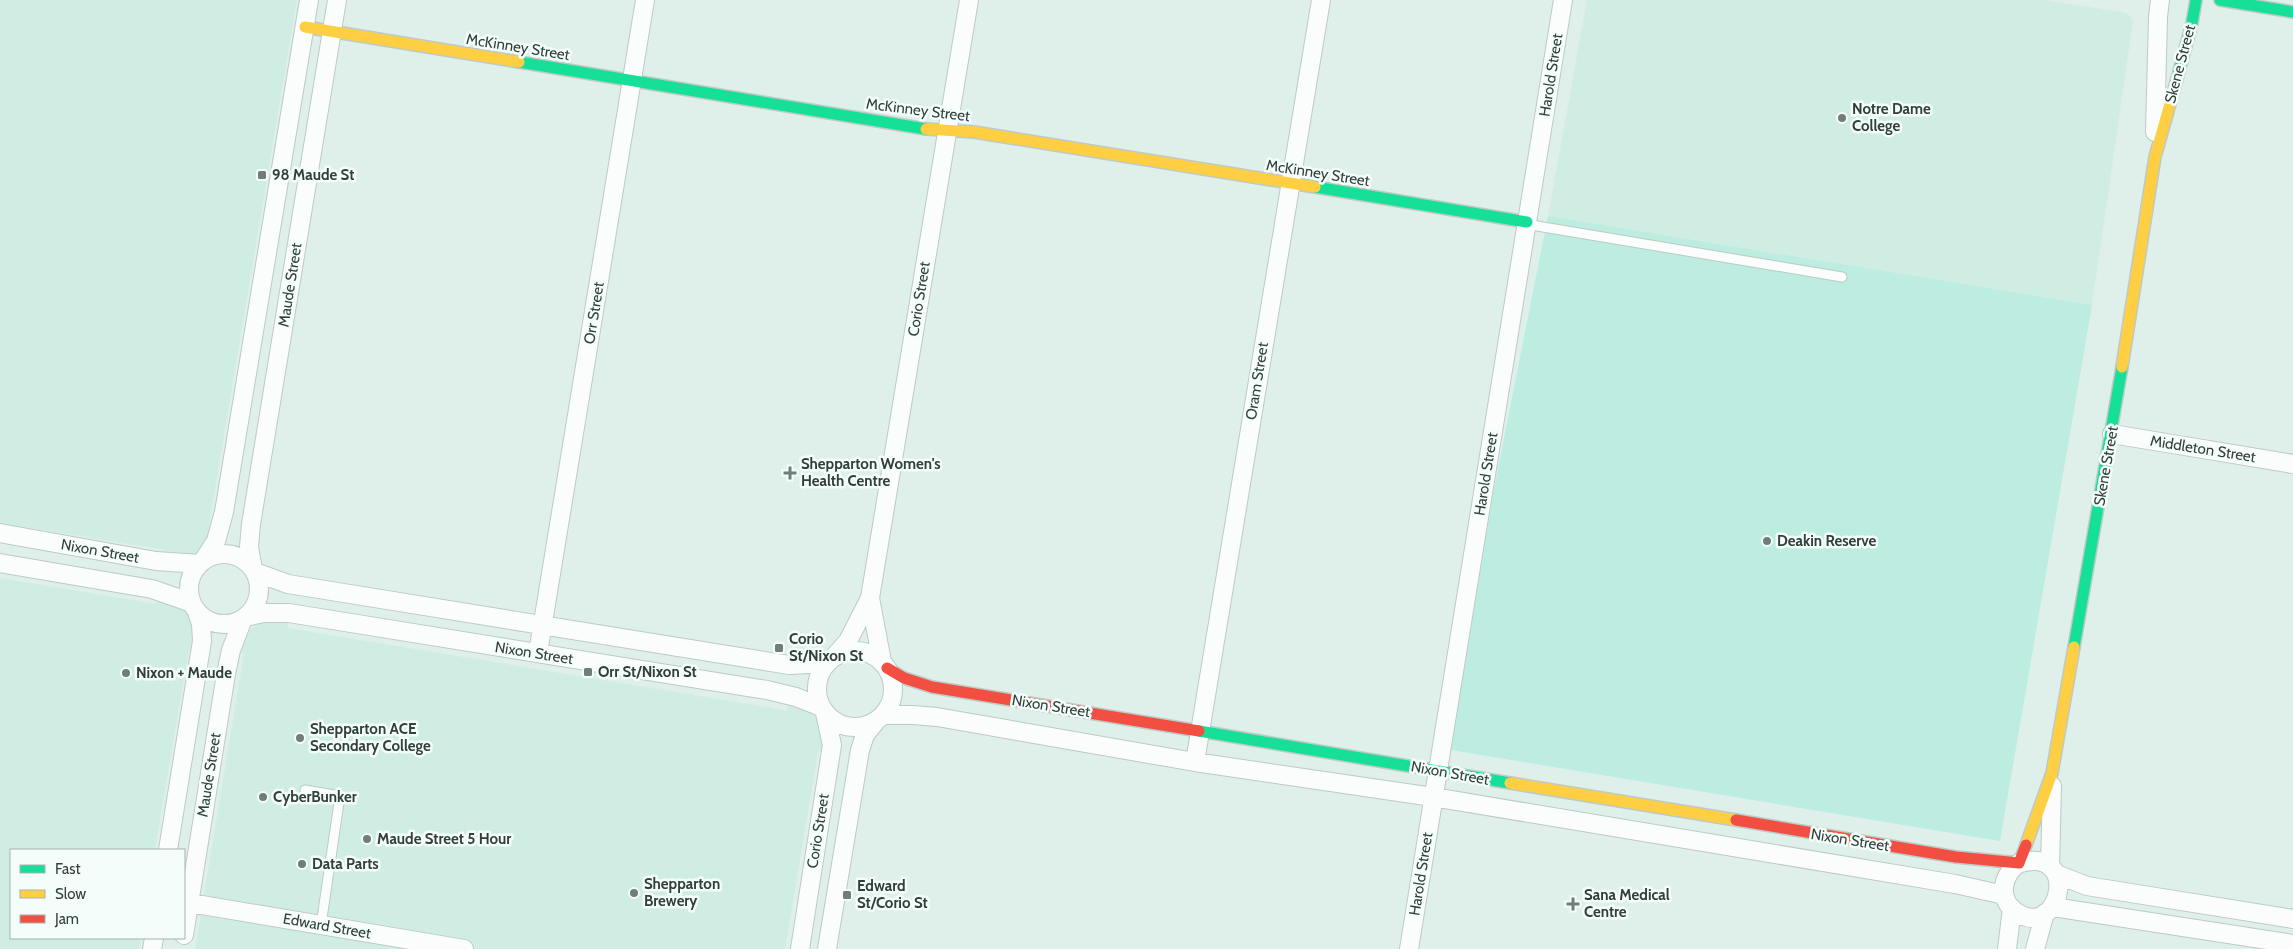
<svg xmlns="http://www.w3.org/2000/svg" width="2293" height="949" viewBox="0 0 2293 949" font-family="Cabin,sans-serif">
	<rect width="100%" height="100%" fill="#dfefea"/>
	<path fill="#d0ede4" d="M 0,0 L 297,0 L 211,513 L 211,539 L 198,555 L 189,558 L 165,557 L 166,550 L 0,523 Z
		M 1587,0 L 2044,0 L 2127,13 L 2133,21 L 2092,305 L 1548,216 Z
		M 0,578 L 156,604 L 157,600 L 184,608 L 192,616 L 194,650 L 189,649 L 155,850 L 11,850 L 11,938 L 141,938 L 139,949 L 0,949 Z
		M 264,621 L 288,623 L 288,628 L 759,706 L 787,711 L 789,704 L 811,712 L 821,725 L 824,749 L 818,752 L 785,949 L 195,949 L 244,654 L 239,652 L 246,632 Z"/>
	<path fill="#bcede0" d="M 1548,216 L 2092,305 L 2000,841 L 1451,750 L 1494,489 Z"/>
	<g fill="none" stroke-linecap="round" stroke-linejoin="round">
		<g stroke="#bdcac6" stroke-width="11">
			<path id="lane" d="M 1527,222 L 1537,226 L 1842,277
				M 305,790 L 340,796 L 321,925"/>
		</g>
		<g stroke="#bdcac6" stroke-width="20">
			<path id="street" d="M 2155,132 L 2158,17 L 2160,0
				M 2112,434 L 2293,464
				M 0,533 L 156,561 L 200,564
				M189 589a35 35 0 1 1 70 0a35 35 0 1 1-70 0Z
				M 203,561 L 216,541 L 224,512 L 309,0
				M 0,563 L 152,589 L 192,603
				M 253,569 L 249,547 L 251,524 L 337,0
				M 255,572 L 288,584 L 789,665 L 827,663
				M 245,617 L 264,613 L 289,613 L 767,690 L 796,697 L 821,707
				M817 689a38 38 0 1 1 76 0a38 38 0 1 1-76 0Z
				M 538,653 L 645,0
				M 834,657 L 848,641 L 870,598
				M 882,662 L 870,598 L 969,0
				M 883,715 L 913,715 L 937,717 L 1195,762 L 1433,797 L 1955,884 L 2004,895
				M 1195,762 L 1321,0
				M 168,850 L 202,641 L 201,624 L 197,612
				M 2019,863 C 2002,875 1997,899 2016,912 C 2060,942 2082,846 2020,863
				M 2050,867 L 2052,786
				M 2056,874 L 2087,886 L 2293,919
				M 184,902 L 464,949
				M 2053,907 L 2293,944
				M 184,935 L 226,674 L 231,650 L 243,619
				M 152,949 L 154,938
				M 800,949 L 832,745 L 825,713
				M 827,949 L 860,750 L 865,735 L 877,720
				M 1409,949 L 1563,0
				M 2007,949 L 2012,908
				M 2035,949 L 2045,913"/>
		</g>
		<g stroke="#bdcac6" stroke-width="14">
			<path id="fast" d="M 2220,0 L 2293,12
				M 519,62 L 926,129
				M 2177,79 L 2192,23 L 2196,0
				M 1315,187 L 1527,222
				M 2074,647 L 2122,367
				M 1199,731 L 1510,783"/>
		</g>
		<g stroke="#bdcac6" stroke-width="14">
			<path id="slow" d="M 305,27 L 519,62
				M 926,129 L 974,132 L 1315,187
				M 2122,367 L 2155,157 L 2177,79
				M 1510,783 L 1736,820
				M 2026,845 L 2052,773 L 2074,647"/>
		</g>
		<g stroke="#bdcac6" stroke-width="14">
			<path id="jam" d="M 887,668 L 904,678 L 932,687 L 1199,731
				M 1736,820 L 1956,857 L 2019,863 L 2026,845"/>
		</g>
		<use href="#lane" stroke="#fafdfc" stroke-width="9"/>
		<use href="#street" stroke="#fafdfc" stroke-width="18"/>
		<use href="#fast" stroke="#16e098" stroke-width="11"/>
		<use href="#slow" stroke="#ffcf43" stroke-width="11"/>
		<use href="#jam" stroke="#f24e42" stroke-width="11"/>
	</g>
	<g fill="#707d79" stroke="#f3fefb" stroke-width="2">
		<circle cx="1842" cy="118" r="5"/>
		<rect x="257" y="170" width="10" height="10" rx="2.5"/>
		<path d="M787.5 465.5h5v5h5v5h-5v5h-5v-5h-5v-5h5z"/>
		<circle cx="1767" cy="541" r="5"/>
		<rect x="774" y="643" width="10" height="10" rx="2.5"/>
		<rect x="583" y="667" width="10" height="10" rx="2.5"/>
		<circle cx="126" cy="673" r="5"/>
		<circle cx="300" cy="738" r="5"/>
		<circle cx="263" cy="797" r="5"/>
		<circle cx="367" cy="839" r="5"/>
		<circle cx="302" cy="864" r="5"/>
		<circle cx="634" cy="893" r="5"/>
		<rect x="842" y="890" width="10" height="10" rx="2.5"/>
		<path d="M1570.5 896.5h5v5h5v5h-5v5h-5v-5h-5v-5h5z"/>
	</g>
	<g text-anchor="middle" stroke-width="5" stroke-linejoin="round" paint-order="stroke">
		<g font-size="15" fill="#343f3c" stroke="#f3fefb">
			<text transform="translate(518 47) rotate(9)" y="5">McKinney Street</text>
			<text transform="translate(2180 64) rotate(-75)" y="5">Skene Street</text>
			<text transform="translate(1551 75) rotate(-81)" y="5">Harold Street</text>
			<text transform="translate(918 110) rotate(7)" y="5">McKinney Street</text>
			<text transform="translate(1318 173) rotate(9)" y="5">McKinney Street</text>
			<text transform="translate(290 285) rotate(-81)" y="5">Maude Street</text>
			<text transform="translate(919 299) rotate(-81)" y="5">Corio Street</text>
			<text transform="translate(594 313) rotate(-81)" y="5">Orr Street</text>
			<text transform="translate(1257 381) rotate(-81)" y="5">Oram Street</text>
			<text transform="translate(2203 449) rotate(9)" y="5">Middleton Street</text>
			<text transform="translate(2106 466) rotate(-80)" y="5">Skene Street</text>
			<text transform="translate(1486 474) rotate(-81)" y="5">Harold Street</text>
			<text transform="translate(100 551) rotate(10)" y="5">Nixon Street</text>
			<text transform="translate(534 653) rotate(9)" y="5">Nixon Street</text>
			<text transform="translate(1051 706) rotate(9)" y="5">Nixon Street</text>
			<text transform="translate(1450 773) rotate(10)" y="5">Nixon Street</text>
			<text transform="translate(209 775) rotate(-81)" y="5">Maude Street</text>
			<text transform="translate(818 831) rotate(-81)" y="5">Corio Street</text>
			<text transform="translate(1850 840) rotate(9)" y="5">Nixon Street</text>
			<text transform="translate(1421 874) rotate(-81)" y="5">Harold Street</text>
			<text transform="translate(327 926) rotate(10)" y="5">Edward Street</text>
		</g>
		<g font-size="15" font-weight="bold" fill="#343f3c" stroke="#f3fefb" text-anchor="start">
			<text x="1852" y="114">Notre Dame<tspan x="1852" dy="17">College</tspan></text>
			<text x="272" y="180">98 Maude St</text>
			<text x="801" y="469">Shepparton Women's<tspan x="801" dy="17">Health Centre</tspan></text>
			<text x="1777" y="546">Deakin Reserve</text>
			<text x="789" y="644">Corio<tspan x="789" dy="17">St/Nixon St</tspan></text>
			<text x="598" y="677">Orr St/Nixon St</text>
			<text x="136" y="678">Nixon + Maude</text>
			<text x="310" y="734">Shepparton ACE<tspan x="310" dy="17">Secondary College</tspan></text>
			<text x="273" y="802">CyberBunker</text>
			<text x="377" y="844">Maude Street 5 Hour</text>
			<text x="312" y="869">Data Parts</text>
			<text x="644" y="889">Shepparton<tspan x="644" dy="17">Brewery</tspan></text>
			<text x="857" y="891">Edward<tspan x="857" dy="17">St/Corio St</tspan></text>
			<text x="1584" y="900">Sana Medical<tspan x="1584" dy="17">Centre</tspan></text>
		</g>
	</g>
	<rect x="10" y="849" width="175" height="90" fill="#f3fefb" stroke="#a7b2af"/>
	<rect x="20" y="865" width="25" height="8" fill="#16e098" stroke="#a7b2af"/>
	<text x="55" y="874" font-size="15" fill="#343f3c">Fast</text>
	<rect x="20" y="890" width="25" height="8" fill="#ffcf43" stroke="#a7b2af"/>
	<text x="55" y="899" font-size="15" fill="#343f3c">Slow</text>
	<rect x="20" y="915" width="25" height="8" fill="#f24e42" stroke="#a7b2af"/>
	<text x="55" y="924" font-size="15" fill="#343f3c">Jam</text>
</svg>
